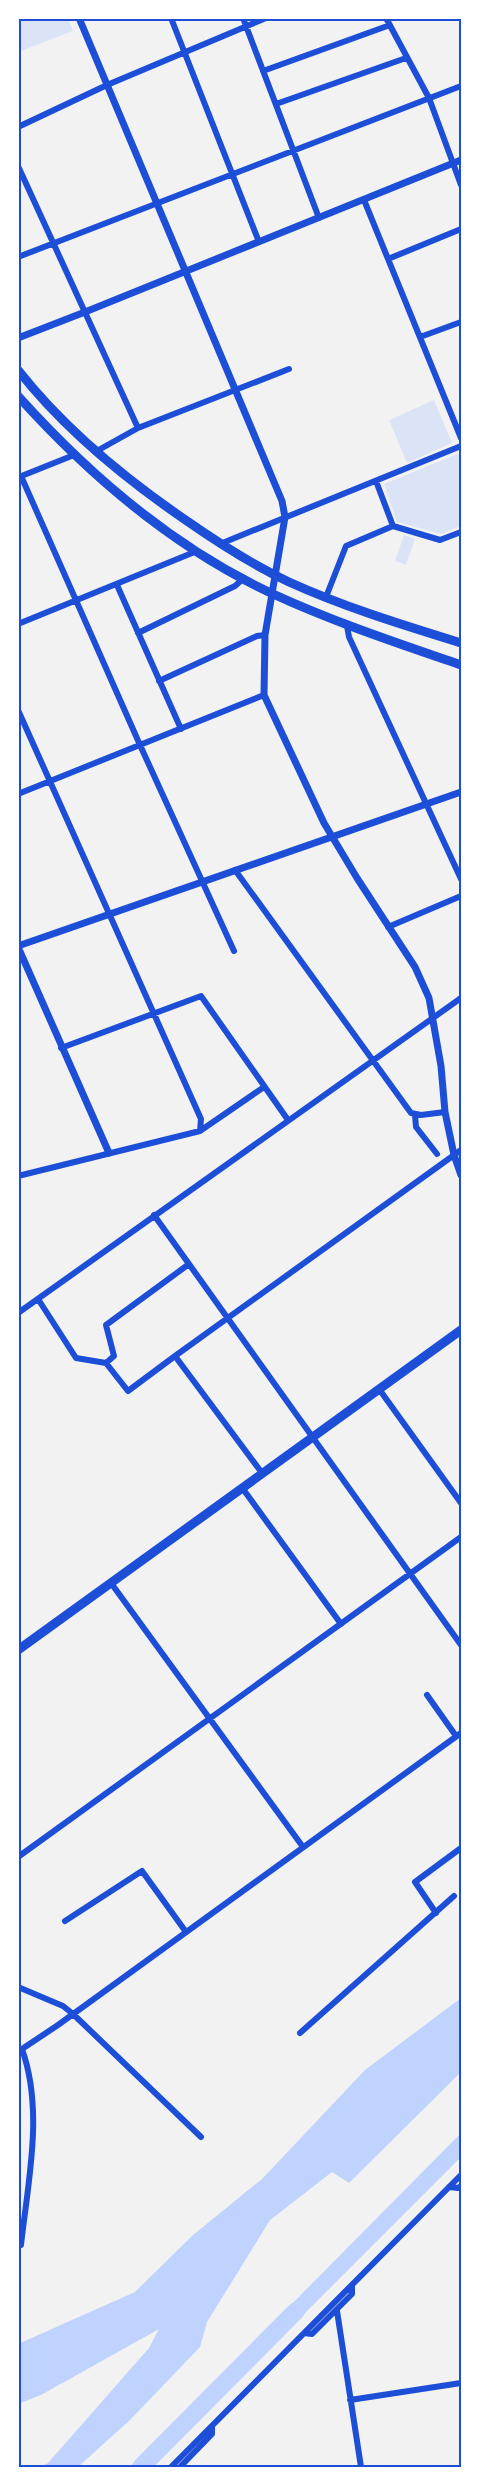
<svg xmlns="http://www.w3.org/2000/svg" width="479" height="2485" viewBox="0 0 479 2485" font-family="Figtree,sans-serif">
	<rect width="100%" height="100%" fill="#f2f2f2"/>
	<path fill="#dbe4f7" d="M 18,18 L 68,18 L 73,31 L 18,52 Z
		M 434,400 L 452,443 L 407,463 L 389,420 Z
		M 457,454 L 461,457 L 461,526 L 441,534 L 397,522 L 384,484 Z
		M 404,535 L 415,539 L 406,565 L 395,561 Z"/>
	<path fill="#bfd3fe" d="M 461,1998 L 461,2072 L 349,2183 L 332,2172 L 270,2220 L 207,2322 L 200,2347 L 130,2420 L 78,2467 L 40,2467 L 48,2463 L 149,2348 L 159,2329 L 41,2395 L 18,2404 L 18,2344 L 135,2292 L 193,2235 L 262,2179 L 365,2070 Z
		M 461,2133 L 461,2157 L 281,2337 L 279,2317 Z"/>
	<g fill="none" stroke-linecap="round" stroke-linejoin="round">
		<path stroke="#bfd3fe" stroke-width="18" d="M 141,2467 L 296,2311"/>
		<path stroke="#1d4ed8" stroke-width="6" d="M 171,18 L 259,242
			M 243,18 L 319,218
			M 386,18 L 429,98 L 461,185
			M 263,71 L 390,25
			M 276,104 L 406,58
			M 18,127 L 107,85 L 266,18
			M 18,166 L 138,428
			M 364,200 L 461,438
			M 18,257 L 461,86
			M 388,259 L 461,229
			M 420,337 L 461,322
			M 95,452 L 138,428 L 289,369
			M 21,476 L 140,745 L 234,951
			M 19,477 L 74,455
			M 376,481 L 393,526 L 440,540 L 461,532
			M 220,544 L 461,446
			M 117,585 L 181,729
			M 326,597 L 346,546 L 393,526
			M 18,624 L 197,551
			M 347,626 L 349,637 L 461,879
			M 138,633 L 235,586 L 244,578
			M 159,681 L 257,636 L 265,635
			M 18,710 L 201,1119 L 200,1131
			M 18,794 L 264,695
			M 235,870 L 411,1113 L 421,1115 L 445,1112
			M 388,927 L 461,896
			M 61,1048 L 201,996 L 288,1120
			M 415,1115 L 416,1127 L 437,1154
			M 18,1176 L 200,1131 L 264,1087
			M 154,1215 L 461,1645
			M 38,1299 L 76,1358 L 106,1363 L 128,1391 L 175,1356 L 262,1473
			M 18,1313 L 461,998
			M 175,1356 L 461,1150
			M 106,1363 L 114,1356 L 106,1325 L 189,1264
			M 379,1389 L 461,1503
			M 243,1489 L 341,1624
			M 111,1583 L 303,1847
			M 427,1695 L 456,1736
			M 18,1857 L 461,1537
			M 436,1913 L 415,1882 L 461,1848
			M 65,1921 L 142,1871 L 186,1932
			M 18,1987 L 63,2006 L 73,2014 L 201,2137
			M 300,2033 L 454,1896
			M 18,2049 L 22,2049 L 58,2025 L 461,1733
			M 449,2187 L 458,2188 L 461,2186
			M 18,2244 L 21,2245 C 28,2181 44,2111 22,2049
			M 337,2311 L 361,2467
			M 304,2333 L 312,2334 L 352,2294 L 352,2285
			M 350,2400 L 461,2383
			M 171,2467 L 461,2175
			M 180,2467 L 212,2434 L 212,2426"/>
		<path stroke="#1d4ed8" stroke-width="7" d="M 79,18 L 282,501 L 285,517 L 265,635 L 264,695 L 324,823 L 357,878 L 415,967 L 429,998 L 441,1066 L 445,1112 L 454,1155 L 461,1175
			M 18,338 L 85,312 L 461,160
			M 18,946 L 461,792
			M 18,947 L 109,1153"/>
		<path stroke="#1d4ed8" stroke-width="9" d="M 18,1650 L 461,1330"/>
		<path stroke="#1d4ed8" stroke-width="9" d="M 18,370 C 65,430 124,478 187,521 C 220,544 253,565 289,582 C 344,607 403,625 461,643
			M 18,396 C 89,475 176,549 273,594 C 334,622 397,643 461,665"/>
	</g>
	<rect width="479" height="2485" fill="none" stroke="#ffffff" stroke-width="39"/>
	<rect x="20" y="20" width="440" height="2446" fill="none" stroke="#1d4ed8" stroke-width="2"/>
</svg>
